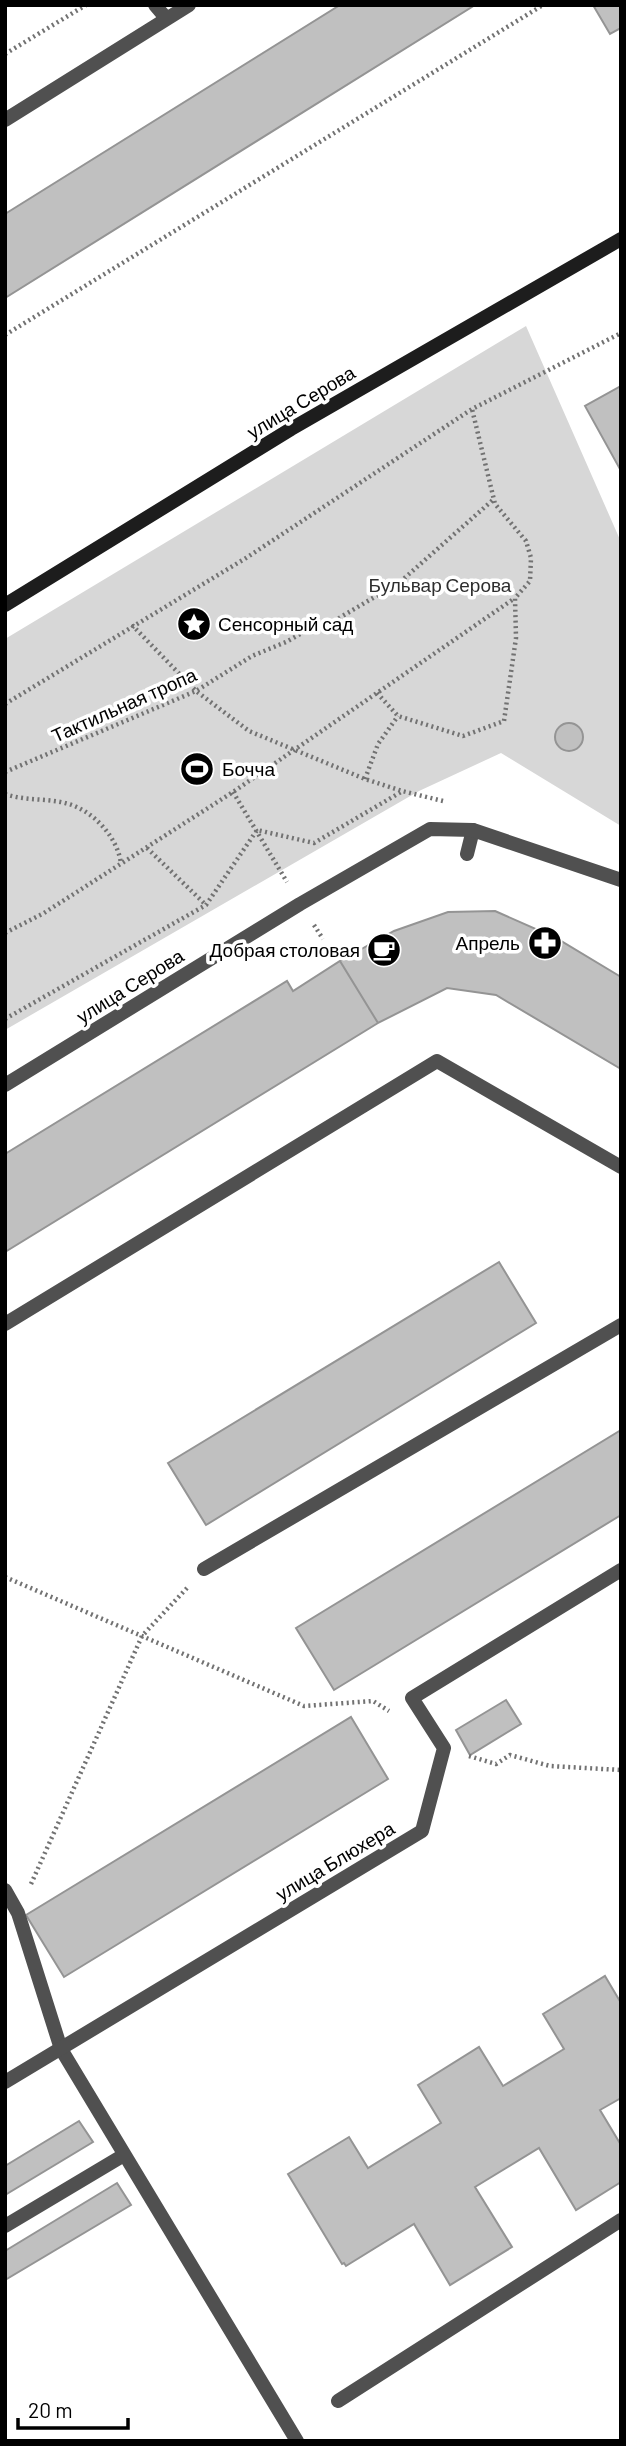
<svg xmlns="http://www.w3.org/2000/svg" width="626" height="2446" viewBox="0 0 626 2446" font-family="Barlow,sans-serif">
	<rect width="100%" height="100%" fill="#fff"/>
	<path fill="#d7d7d7" d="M 526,326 L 621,542 L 621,826 L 501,753 L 419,791 L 5,1030 L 5,639 Z"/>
	<path fill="#c0c0c0" stroke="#949494" stroke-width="2" d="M 340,5 L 475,5 L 5,298 L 5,214 Z
		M 593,5 L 621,5 L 621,28 L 610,34 Z
		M 621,386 L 621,471 L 585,406 Z
		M555 737a14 14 0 1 1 28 0a14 14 0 1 1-28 0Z
		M 495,911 L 556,938 L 621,977 L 621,1069 L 496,995 L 447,988 L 378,1023 L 340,961 L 394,931 L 448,912 Z
		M 340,961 L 378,1023 L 5,1252 L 5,1154 L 287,981 L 293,991 Z
		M 499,1262 L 536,1323 L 206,1525 L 168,1463 Z
		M 621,1430 L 621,1515 L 334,1690 L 296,1628 Z
		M 506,1700 L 521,1724 L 470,1755 L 456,1730 Z
		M 351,1717 L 388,1779 L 64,1977 L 26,1915 Z
		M 605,1976 L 621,2003 L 621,2098 L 600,2110 L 621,2145 L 621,2182 L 576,2210 L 539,2148 L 475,2187 L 512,2247 L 450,2285 L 414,2224 L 346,2266 L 344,2263 L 342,2264 L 288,2174 L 349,2137 L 368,2168 L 441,2123 L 418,2085 L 479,2047 L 503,2086 L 564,2049 L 543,2014 Z
		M 79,2121 L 93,2142 L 5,2195 L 5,2166 Z
		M 117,2183 L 131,2205 L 5,2280 L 5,2251 Z"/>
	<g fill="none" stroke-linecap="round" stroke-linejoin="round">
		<path stroke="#727272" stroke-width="4.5" stroke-dasharray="2 3.5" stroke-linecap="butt" d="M 5,54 L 86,5
			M 5,335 L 543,5
			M 132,625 L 196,691 L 249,731 L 365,779 L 402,791 L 443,801
			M 377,693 L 398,716 L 463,736 L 504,721 L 516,638 L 515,598 L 530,581 L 531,558 L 526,541 L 495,504 L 472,409
			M 5,704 L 246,558 L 472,409 L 621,333
			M 5,772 L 196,691 L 252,656 L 286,642 L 318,624 L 334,621 L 400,582 L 494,499
			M 365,779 L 378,744 L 398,716
			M 233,792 L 287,882
			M 5,794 C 25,801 45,798 65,803 C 92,809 118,837 121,864
			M 147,848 L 206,905
			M 314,925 L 323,939
			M 5,933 L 44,913 L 233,792 L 515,598
			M 5,1019 L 206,905 L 257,830 L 314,843 L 401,792
			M 5,1577 L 304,1706 L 373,1701 L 389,1711
			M 469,1756 L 496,1764 L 510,1755 L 550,1766 L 621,1770
			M 31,1884 L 142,1636 L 187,1588"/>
		<path stroke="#505050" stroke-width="14" d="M 155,5 L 166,18
			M 5,120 L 189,5
			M 467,854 L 473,830
			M 5,1324 L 437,1061 L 621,1167
			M 204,1569 L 621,1325
			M 5,1890 L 18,1913 L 61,2049 L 297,2441
			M 5,2226 L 124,2155
			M 338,2401 L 621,2220"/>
		<path stroke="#505050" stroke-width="14" d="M 5,1085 L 300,904 L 430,829 L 473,830 L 621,880
			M 5,2082 L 422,1831 L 444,1748 L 412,1698 L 621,1570"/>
		<path stroke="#1d1d1d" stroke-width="14" d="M 5,605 L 291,429 L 621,239"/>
	</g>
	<defs>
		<g id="sight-disc" transform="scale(1.75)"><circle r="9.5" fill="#000" stroke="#fff"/><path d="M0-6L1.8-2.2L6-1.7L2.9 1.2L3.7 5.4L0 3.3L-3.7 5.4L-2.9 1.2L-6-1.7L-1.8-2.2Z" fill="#fff"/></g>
		<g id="stadium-disc" transform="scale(1.75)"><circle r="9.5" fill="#000" stroke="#fff"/><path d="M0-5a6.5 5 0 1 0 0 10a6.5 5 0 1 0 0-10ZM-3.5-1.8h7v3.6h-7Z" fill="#fff"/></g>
		<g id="pharmacy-disc" transform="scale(1.75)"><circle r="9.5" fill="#000" stroke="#fff"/><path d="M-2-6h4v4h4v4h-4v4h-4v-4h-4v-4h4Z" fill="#fff"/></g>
		<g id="cafe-disc" transform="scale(1.75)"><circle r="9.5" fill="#000" stroke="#fff"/><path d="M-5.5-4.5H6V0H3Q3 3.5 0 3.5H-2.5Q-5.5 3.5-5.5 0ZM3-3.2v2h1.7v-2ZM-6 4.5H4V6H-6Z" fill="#fff"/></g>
	</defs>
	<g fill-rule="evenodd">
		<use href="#sight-disc" x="194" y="624"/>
		<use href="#stadium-disc" x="197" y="769"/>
		<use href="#pharmacy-disc" x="545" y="943"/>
		<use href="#cafe-disc" x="384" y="950"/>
	</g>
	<g text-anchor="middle" stroke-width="7" stroke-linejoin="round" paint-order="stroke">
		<g font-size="19" fill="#000" stroke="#fff">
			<text transform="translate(301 402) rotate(-31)" y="7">улица Серова</text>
			<text transform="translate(124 705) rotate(-24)" y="7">Тактильная тропа</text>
			<text transform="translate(130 986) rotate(-32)" y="7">улица Серова</text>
			<text transform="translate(335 1861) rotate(-31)" y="7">улица Блюхера</text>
		</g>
		<g font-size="19" fill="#2e2e2e" stroke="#fff">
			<text x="440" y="592">Бульвар Серова</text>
		</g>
		<g font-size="19" fill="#000" stroke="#fff" text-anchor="start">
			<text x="218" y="631">Сенсорный сад</text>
			<text x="222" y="776">Бочча</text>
			<text x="520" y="950" text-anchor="end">Апрель</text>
			<text x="360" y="957" text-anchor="end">Добрая столовая</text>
		</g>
	</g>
	<rect width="626" height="2446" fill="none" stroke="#000000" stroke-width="14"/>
	<path d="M18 2418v10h110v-10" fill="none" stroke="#000000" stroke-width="3.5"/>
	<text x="28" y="2418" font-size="21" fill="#000000" stroke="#ffffff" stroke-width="5" paint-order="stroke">20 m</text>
</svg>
